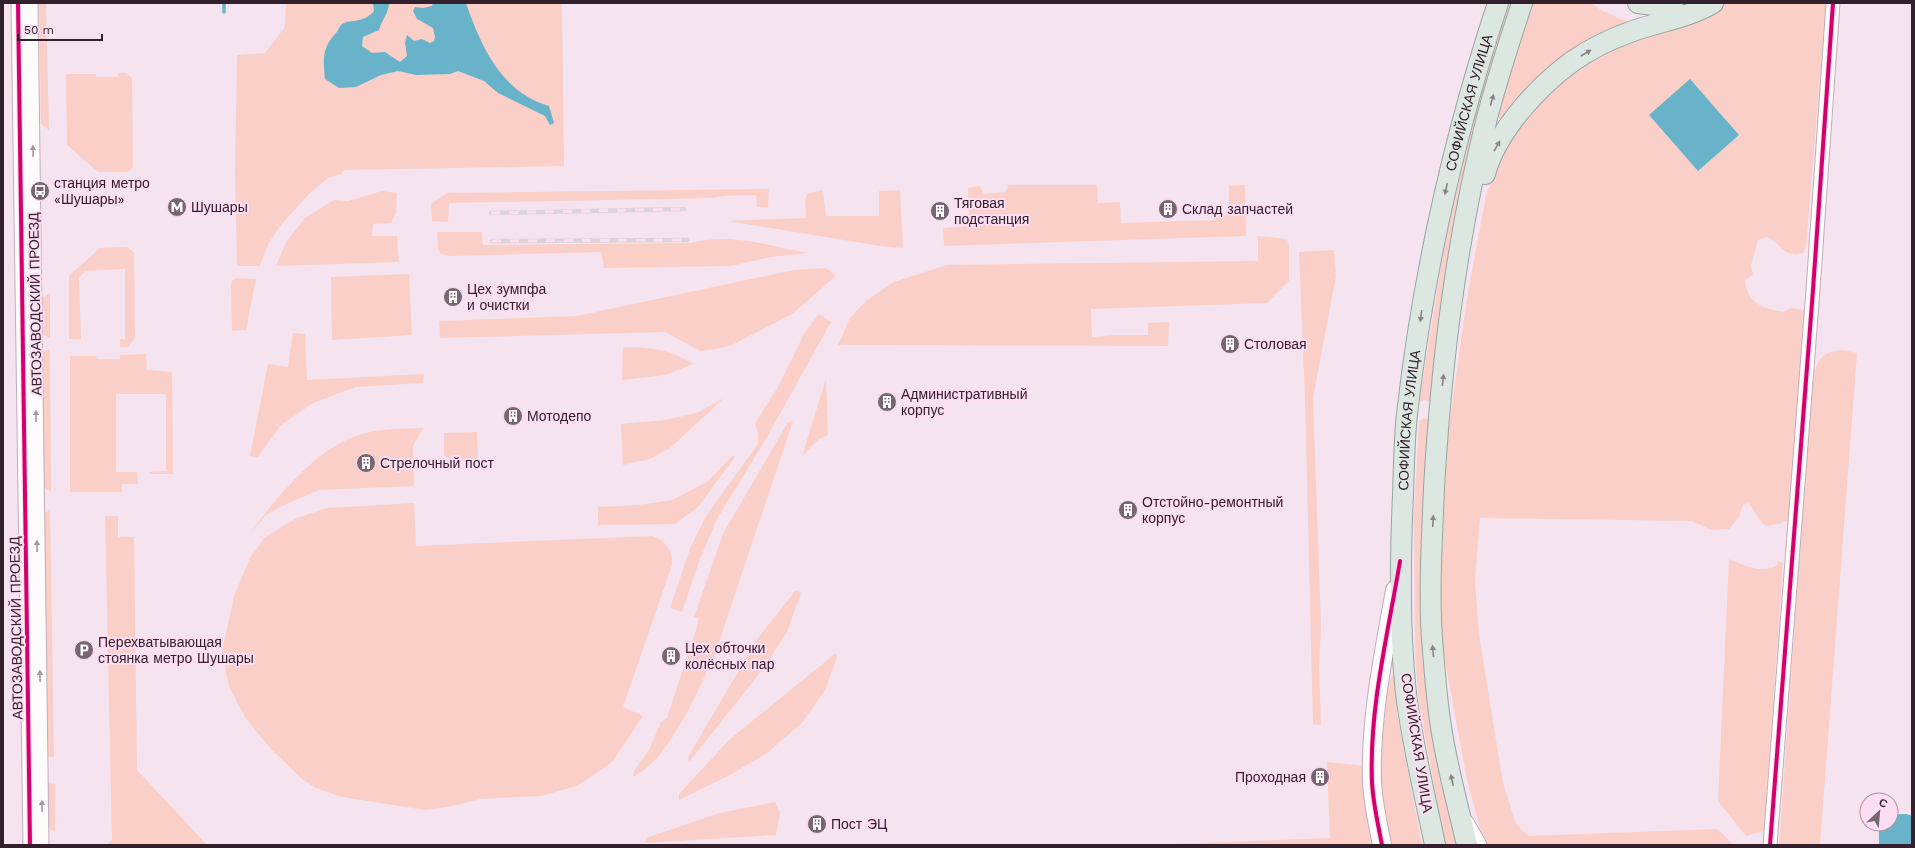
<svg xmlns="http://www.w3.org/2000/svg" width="1915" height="848" viewBox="0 0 1915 848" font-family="'Work Sans',sans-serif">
	<rect width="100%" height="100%" fill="#f5e4ef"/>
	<path fill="#f9cfc8" d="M 39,3 L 46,3 L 49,130 L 41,124 Z
		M 286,3 L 562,3 L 564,166 L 344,170 L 342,174 L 328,178 L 309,194 L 281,225 L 268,244 L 260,266 L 237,266 L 235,172 L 237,55 L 265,53 L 285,27 Z
		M 1508,3 L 1515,3 L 1431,403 L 1425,400 L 1419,402 L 1451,207 L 1470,129 Z
		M 1530,3 L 1591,3 L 1601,10 L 1628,22 L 1502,121 L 1499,118 L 1499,114 Z
		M 1727,3 L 1826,3 L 1806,247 L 1803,253 C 1784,259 1782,244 1767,237 L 1758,240 L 1751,265 L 1753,274 L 1745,281 C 1748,304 1762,308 1784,312 L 1791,308 L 1805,310 L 1790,519 L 1779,524 L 1766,526 C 1756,519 1756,511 1748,503 L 1743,505 L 1739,517 L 1729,529 L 1711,530 L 1692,521 L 1480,518 L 1475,580 L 1479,635 L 1503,783 L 1516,824 L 1528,836 L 1718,829 L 1733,845 L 1488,845 L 1480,828 L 1467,780 L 1443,650 L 1440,592 L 1448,433 L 1468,292 L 1486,196 L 1493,173 L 1519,126 L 1534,104 L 1597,54 L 1705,14 Z
		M 118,73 L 126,73 L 132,78 L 133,167 L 128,172 L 98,172 L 67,145 L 66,74 L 96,74 L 96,77 L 118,77 Z
		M 1009,185 L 1097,185 L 1098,203 L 1120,202 L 1121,223 L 1216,220 L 1216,215 L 1229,215 L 1229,186 L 1245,185 L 1246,236 L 944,246 L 943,228 L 969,226 L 968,188 L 980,186 L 984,194 L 1005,192 Z
		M 769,189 L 768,207 L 757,207 L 756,195 L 723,196 L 712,198 L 449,203 L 448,222 L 432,221 L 431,204 L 448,193 Z
		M 823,190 L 826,216 L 879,216 L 879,191 L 900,190 L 903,248 L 880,246 L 728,221 L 806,218 L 805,200 L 808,193 Z
		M 382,191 L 397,193 L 396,213 L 391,223 L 373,224 L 372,236 L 397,236 L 399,262 L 276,266 L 286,242 L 305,218 L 334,200 L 348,201 Z
		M 437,232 L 482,232 L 483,245 L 691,243 C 729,232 770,246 808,253 L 771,257 L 731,266 L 604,268 L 601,252 L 450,256 L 441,254 L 438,250 Z
		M 1258,236 L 1287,239 L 1289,247 L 1289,281 L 1267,303 L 1091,309 L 1092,337 L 1115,335 L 1148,335 L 1148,323 L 1169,322 L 1168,346 L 838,345 L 850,318 L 866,301 L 894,282 L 947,265 L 1258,261 Z
		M 128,247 L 134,253 L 135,338 L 128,347 L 120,347 L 120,339 L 125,339 L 125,269 L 85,271 L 79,278 L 81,339 L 69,339 L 69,276 L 100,248 Z
		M 1334,250 L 1336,276 L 1313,398 L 1321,626 L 1319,668 L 1321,725 L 1313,724 L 1305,398 L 1299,252 Z
		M 826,268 L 836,276 L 792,314 L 730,346 L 711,350 L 700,351 L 665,332 L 440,338 L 439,321 L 577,316 L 794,270 Z
		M 409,274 L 412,335 L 332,340 L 331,277 Z
		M 237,278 L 256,279 L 246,330 L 232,331 L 231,285 L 232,280 Z
		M 50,293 L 50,338 L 44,335 L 42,298 Z
		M 819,314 L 831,322 L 767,437 L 717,519 L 700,559 L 682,612 L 670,608 L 691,546 L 706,516 L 758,444 L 758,433 L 755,423 L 778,387 L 804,334 Z
		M 293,333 L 305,334 L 307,380 L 424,374 L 423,383 L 356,387 L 313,403 L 281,425 L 258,457 L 250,456 L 268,364 L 288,367 Z
		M 623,347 C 652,348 667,348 693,364 L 666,375 L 622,380 Z
		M 50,349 L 51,492 L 43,486 L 43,352 Z
		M 1843,350 L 1857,353 L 1820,845 L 1779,845 L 1812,380 C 1817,361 1821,351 1843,350 Z
		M 146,354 L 147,370 L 172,372 L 173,474 L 149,474 L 149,472 L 166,471 L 166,394 L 116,394 L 116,472 L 137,472 L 138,484 L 122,484 L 122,492 L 70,492 L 70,356 L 96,356 L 97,359 L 120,359 L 120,355 Z
		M 826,379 L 828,435 L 819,439 L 802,456 Z
		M 724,398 L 670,448 L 650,459 L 623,465 L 621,424 L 665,420 L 697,413 Z
		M 1424,418 L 1429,420 L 1422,627 L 1422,659 L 1457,845 L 1445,845 L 1419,703 L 1415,655 L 1414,517 L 1419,421 Z
		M 793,421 L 715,654 C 699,688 678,738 651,764 C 646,769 639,773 633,777 L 634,771 L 650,748 L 661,722 L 667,718 L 697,627 L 699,618 L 694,617 L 723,534 L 788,422 Z
		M 423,428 L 413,446 L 414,486 L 319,490 L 284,505 L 266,515 L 249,535 C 277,497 315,448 362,434 C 382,428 403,429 423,428 Z
		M 477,432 L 478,459 L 452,460 L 444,455 L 444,433 Z
		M 733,455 L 735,457 L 698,507 L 675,524 L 598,525 L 598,507 L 638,505 L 672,500 L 707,482 Z
		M 414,503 L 416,546 L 653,536 C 666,541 673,551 672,565 L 623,707 L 643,716 L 612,762 L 577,786 L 541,796 L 480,799 L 453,806 L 425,810 L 342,797 L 316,788 L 302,779 L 270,748 L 246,719 L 229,687 L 222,652 L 234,596 L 250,558 L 265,537 L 297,518 L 327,508 Z
		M 50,509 L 54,757 L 47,757 L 44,514 Z
		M 105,516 L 118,516 L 118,537 L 134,537 L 137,770 L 207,845 L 107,845 L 112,839 Z
		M 1729,559 C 1745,565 1761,575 1777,565 L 1778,561 L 1783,563 L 1764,831 L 1746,836 L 1718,801 Z
		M 796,590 L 801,593 L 787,632 L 764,668 L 689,762 L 688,757 L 758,638 Z
		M 836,653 L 837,657 L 825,690 L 802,723 L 767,753 L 730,775 L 679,800 L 679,794 L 729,740 Z
		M 1396,675 L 1397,713 L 1422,845 L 1389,845 L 1381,812 L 1379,743 L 1389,679 L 1392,676 Z
		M 1327,762 L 1365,766 L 1377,845 L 1147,845 L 1330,838 Z
		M 47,783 L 55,784 L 55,831 L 51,830 L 48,826 Z
		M 775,802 L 780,813 L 776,835 L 645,843 L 646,838 L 720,813 Z"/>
	<path fill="#68b3c9" d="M 373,3 L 389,3 C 389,13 381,21 379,30 L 363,37 L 362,46 L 372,53 L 385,52 L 400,62 L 407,56 L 405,43 L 407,35 L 414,41 L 422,39 L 430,43 L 434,41 L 435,37 L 433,28 L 417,19 L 413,11 L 415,7 L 423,8 L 432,6 L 433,3 L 466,3 C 481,46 501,92 549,106 L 554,123 L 550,125 L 545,116 L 498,93 L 484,81 L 458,71 L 450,74 L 416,75 L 398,71 L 381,75 L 356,87 L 339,88 L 325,79 C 323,59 322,48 336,33 C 338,31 339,27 341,25 C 349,18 362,25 374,11 Z
		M 1690,79 L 1739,135 L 1698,171 L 1649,115 Z
		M 1891,811 C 1901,818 1903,811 1912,816 L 1912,845 L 1879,845 L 1879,824 L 1891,824 Z"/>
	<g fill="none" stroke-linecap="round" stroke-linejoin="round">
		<path stroke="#68b3c9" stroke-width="3.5" d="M 224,3 L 224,12"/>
		<g stroke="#c0afba" stroke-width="15">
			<path id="street" d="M 18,3 L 30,845
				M 31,3 L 42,845
				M 1467,822 L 1480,845
				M 1770,845 L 1813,290 L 1833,3"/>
		</g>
		<g stroke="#c0afba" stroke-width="20">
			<path id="secondary" d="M 1382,845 C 1378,824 1373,803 1372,782 C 1370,717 1384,653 1395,590"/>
		</g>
		<g stroke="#96a5a1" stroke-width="22">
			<g id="primary">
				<path d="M 1638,3 L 1654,5 L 1673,3"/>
				<path d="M 1485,174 C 1496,132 1538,86 1573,61 C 1590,49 1611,39 1630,32 C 1657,22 1688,18 1713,3"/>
				<path id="s1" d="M 1435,845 C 1425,795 1412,744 1406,693 C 1399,628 1400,561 1403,495 C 1404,468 1404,441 1407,414 C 1423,274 1454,136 1498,3"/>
				<path d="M 1467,845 C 1458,806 1447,767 1441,727 C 1437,702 1435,676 1433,651 C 1428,597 1432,541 1434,488 C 1441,365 1456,241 1486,122 C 1496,82 1509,43 1522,3"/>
			</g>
		</g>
		<use href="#street" stroke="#fefbfd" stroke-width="13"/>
		<use href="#secondary" stroke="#fefbfd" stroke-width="18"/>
		<use href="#primary" stroke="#dce7e2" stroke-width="20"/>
		<g stroke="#dbd5d9" stroke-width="4.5">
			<path id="rail" d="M 491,213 L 684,209
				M 492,241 L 687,240"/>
		</g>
		<use href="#rail" stroke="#fcddf2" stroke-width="3" stroke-dasharray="9" stroke-linecap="butt"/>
		<g stroke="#fcddf2" stroke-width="6">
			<path id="cycleway" d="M 18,3 L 30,845
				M 1382,845 C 1378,824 1373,803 1372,782 C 1369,708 1388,634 1400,561
				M 1770,845 L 1813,290 L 1833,3"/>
		</g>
		<use href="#cycleway" stroke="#d6006c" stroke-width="4"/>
	</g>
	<defs><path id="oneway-solid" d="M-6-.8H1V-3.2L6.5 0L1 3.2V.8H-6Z"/></defs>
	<g fill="#888488">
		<use href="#oneway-solid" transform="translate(1586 53) rotate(-30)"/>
		<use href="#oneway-solid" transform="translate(1492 100) rotate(-75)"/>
		<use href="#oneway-solid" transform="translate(1497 146) rotate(-60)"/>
		<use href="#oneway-solid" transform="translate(1446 189) rotate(102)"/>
		<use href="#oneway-solid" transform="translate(1421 316) rotate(98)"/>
		<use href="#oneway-solid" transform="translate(1443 380) rotate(-83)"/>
		<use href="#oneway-solid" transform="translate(1433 521) rotate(-87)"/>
		<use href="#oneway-solid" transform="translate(1433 651) rotate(-95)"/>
		<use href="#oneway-solid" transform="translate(1452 780) rotate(-102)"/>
	</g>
	<g fill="#a3989f">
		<use href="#oneway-solid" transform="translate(33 151) rotate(-91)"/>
		<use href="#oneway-solid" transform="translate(36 416) rotate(-90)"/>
		<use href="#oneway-solid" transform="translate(37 546) rotate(-91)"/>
		<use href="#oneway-solid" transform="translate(40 676) rotate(-91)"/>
		<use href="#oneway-solid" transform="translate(42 806) rotate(-91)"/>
	</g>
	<defs>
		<g id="bus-disc" transform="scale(1)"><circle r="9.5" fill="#776571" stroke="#fcddf2"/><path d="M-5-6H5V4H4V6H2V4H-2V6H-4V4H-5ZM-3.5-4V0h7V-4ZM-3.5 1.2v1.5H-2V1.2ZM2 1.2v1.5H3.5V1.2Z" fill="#fff"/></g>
		<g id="metro-disc" transform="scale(1)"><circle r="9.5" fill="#776571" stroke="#fcddf2"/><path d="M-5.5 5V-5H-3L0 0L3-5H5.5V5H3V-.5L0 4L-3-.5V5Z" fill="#fff"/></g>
		<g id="building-disc" transform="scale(1)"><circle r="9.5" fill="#776571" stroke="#fcddf2"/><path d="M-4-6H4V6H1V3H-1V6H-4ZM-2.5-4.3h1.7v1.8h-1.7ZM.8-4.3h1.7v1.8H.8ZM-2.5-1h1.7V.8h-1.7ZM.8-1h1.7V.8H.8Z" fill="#fff"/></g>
		<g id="parking-disc" transform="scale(1)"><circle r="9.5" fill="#776571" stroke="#fcddf2"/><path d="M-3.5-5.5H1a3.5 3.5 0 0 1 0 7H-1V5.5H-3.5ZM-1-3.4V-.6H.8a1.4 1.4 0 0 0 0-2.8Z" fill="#fff"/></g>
	</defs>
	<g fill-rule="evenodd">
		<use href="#bus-disc" x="40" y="191"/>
		<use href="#metro-disc" x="177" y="207"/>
		<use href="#building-disc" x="1168" y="209"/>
		<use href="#building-disc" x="940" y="211"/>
		<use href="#building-disc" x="453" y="297"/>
		<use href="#building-disc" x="1230" y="344"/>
		<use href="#building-disc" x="887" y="402"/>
		<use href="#building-disc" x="513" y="416"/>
		<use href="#building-disc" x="366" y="463"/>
		<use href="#building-disc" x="1128" y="510"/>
		<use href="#parking-disc" x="84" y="650"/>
		<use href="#building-disc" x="671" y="656"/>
		<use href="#building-disc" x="1320" y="777"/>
		<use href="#building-disc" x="817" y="824"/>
	</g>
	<g text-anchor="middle" stroke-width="4" stroke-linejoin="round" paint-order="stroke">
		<g font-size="14" fill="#33202d" stroke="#fcddf2">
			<text dy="5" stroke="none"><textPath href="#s1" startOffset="752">СОФИЙСКАЯ УЛИЦА</textPath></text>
			<text transform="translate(35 304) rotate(-91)" y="5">АВТОЗАВОДСКИЙ ПРОЕЗД</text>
			<text dy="5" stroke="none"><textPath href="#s1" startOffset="428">СОФИЙСКАЯ УЛИЦА</textPath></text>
			<text transform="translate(16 628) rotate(-91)" y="5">АВТОЗАВОДСКИЙ ПРОЕЗД</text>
			<text transform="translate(1417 743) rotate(81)" y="5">СОФИЙСКАЯ УЛИЦА</text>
		</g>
		<g font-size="14" fill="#33202d" stroke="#fcddf2" text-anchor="start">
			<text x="54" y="188">станция метро<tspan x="54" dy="16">«Шушары»</tspan></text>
			<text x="954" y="208">Тяговая<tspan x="954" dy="16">подстанция</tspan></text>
			<text x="191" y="212">Шушары</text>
			<text x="1182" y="214">Склад запчастей</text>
			<text x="467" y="294">Цех зумпфа<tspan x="467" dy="16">и очистки</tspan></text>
			<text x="1244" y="349">Столовая</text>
			<text x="901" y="399">Административный<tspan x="901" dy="16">корпус</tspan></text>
			<text x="527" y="421">Мотодепо</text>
			<text x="380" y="468">Стрелочный пост</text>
			<text x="1142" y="507">Отстойно-ремонтный<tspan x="1142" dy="16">корпус</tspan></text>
			<text x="98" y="647">Перехватывающая<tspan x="98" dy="16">стоянка метро Шушары</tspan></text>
			<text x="685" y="653">Цех обточки<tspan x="685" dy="16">колёсных пар</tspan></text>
			<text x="1306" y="782" text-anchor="end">Проходная</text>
			<text x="831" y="829">Пост ЭЦ</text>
		</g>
	</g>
	<rect width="1915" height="848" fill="none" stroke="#33202d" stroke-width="8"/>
	<g transform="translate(1879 812) rotate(26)"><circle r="19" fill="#fcddf2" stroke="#ac91a3"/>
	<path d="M0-3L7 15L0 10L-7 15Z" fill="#776571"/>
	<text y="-6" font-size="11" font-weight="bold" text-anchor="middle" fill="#33202d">С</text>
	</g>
	<path d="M18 34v6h84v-6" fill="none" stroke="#33202d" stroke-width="2"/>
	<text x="24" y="34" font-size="12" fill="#33202d" stroke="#fcddf2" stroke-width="3" paint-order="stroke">50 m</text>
</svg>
